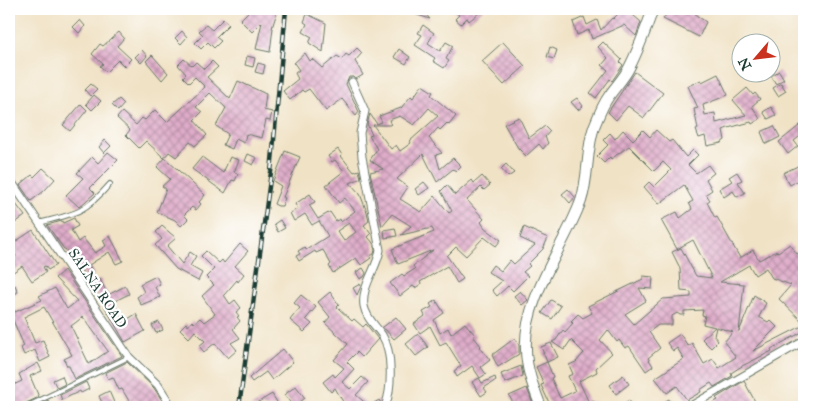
<svg xmlns="http://www.w3.org/2000/svg" width="813" height="416" viewBox="0 0 813 416" font-family="'IM FELL Great Primer',serif">
	<defs>
		<pattern id="building-cross-hatch" width="8" height="8" patternUnits="userSpaceOnUse" patternTransform="scale(1.25)"><rect width="8" height="8" fill="#dfacc9"/><path d="M0 0l8 8M0 8l8-8" fill="none" stroke="#b48da4"/></pattern>
	</defs>
	<rect width="100%" height="100%" fill="#fff"/>
	<filter id="ink" filterUnits="userSpaceOnUse"><feTurbulence type="fractalNoise" baseFrequency=".02" numOctaves="2"/><feDisplacementMap in="SourceGraphic" scale="10" xChannelSelector="R" yChannelSelector="G"/><feConvolveMatrix kernelMatrix="1 2 1 2 8 2 1 2 1" color-interpolation-filters="sRGB"/></filter>
	<filter id="wash" filterUnits="userSpaceOnUse"><feTurbulence type="fractalNoise" baseFrequency=".0096" numOctaves="4" result="noise"/><feDisplacementMap in="SourceGraphic" scale="20" xChannelSelector="R" yChannelSelector="G"/><feGaussianBlur stdDeviation="1.12" result="paint"/><feColorMatrix in="noise" values="0 0 0 0 0 0 0 0 0 0 0 0 0 0 0 0 0 1.4 0 .05"/><feComposite in="paint" operator="in"/></filter>
	<g filter="url(#wash)">
		<rect width="100%" height="100%" fill="#f0e2c5"/>
		<g id="blocks">
			<path fill="url(#building-cross-hatch)" fill-rule="evenodd" d="M 251,9 L 278,9 L 272,28 L 273,28 L 270,52 L 256,49 L 262,22 L 252,32 L 240,20 Z
				M 402,9 L 421,9 L 430,19 L 402,10 Z
				M 452,9 L 484,9 L 469,21 L 467,18 L 461,24 L 455,19 L 459,15 Z
				M 626,9 L 641,22 L 636,36 L 624,25 L 592,39 L 589,30 L 577,35 L 573,22 L 584,17 L 587,25 L 597,20 L 601,30 L 612,18 L 613,19 L 620,12 L 623,13 Z
				M 670,9 L 696,9 L 696,15 L 706,22 L 699,37 L 663,19 Z
				M 307,14 L 326,23 L 323,52 L 309,43 L 312,37 L 303,32 L 307,24 L 304,22 Z
				M 223,19 L 229,24 L 216,37 L 221,41 L 214,48 L 208,42 L 201,49 L 195,43 L 203,35 L 199,31 L 206,25 L 212,30 Z
				M 80,20 L 85,26 L 79,33 L 73,27 Z
				M 423,25 L 434,33 L 428,43 L 440,51 L 446,42 L 453,46 L 446,59 L 449,61 L 444,68 L 433,61 L 435,58 L 415,45 L 422,35 L 418,33 Z
				M 182,31 L 187,37 L 181,44 L 175,38 Z
				M 119,32 L 124,38 L 117,46 L 131,59 L 124,66 L 118,60 L 106,72 L 100,66 L 103,64 L 92,54 L 100,44 L 103,46 Z
				M 503,42 L 525,66 L 504,85 L 482,61 Z
				M 603,42 L 622,60 L 620,62 L 623,65 L 612,81 L 610,79 L 596,98 L 590,93 L 608,70 L 602,65 L 608,58 L 598,47 Z
				M 550,47 L 557,50 L 554,59 L 547,57 Z
				M 357,48 L 362,53 L 355,61 L 363,75 L 356,79 L 353,77 L 349,77 L 346,84 L 359,112 L 356,116 L 342,99 L 326,111 L 309,89 L 304,92 L 302,90 L 290,100 L 283,91 L 298,79 L 295,73 L 299,70 L 294,63 L 305,53 L 310,61 L 312,59 L 322,68 L 337,56 L 342,59 L 346,54 L 349,56 Z
				M 399,49 L 410,57 L 406,64 L 394,57 Z
				M 142,50 L 147,56 L 141,63 L 135,57 Z
				M 152,55 L 168,73 L 162,80 L 146,61 Z
				M 247,56 L 255,58 L 253,67 L 245,65 Z
				M 184,59 L 192,66 L 196,62 L 204,69 L 212,61 L 218,67 L 207,77 L 230,99 L 238,81 L 266,94 L 264,110 L 272,112 L 270,121 L 266,120 L 262,138 L 246,134 L 244,143 L 236,139 L 232,149 L 223,145 L 228,134 L 216,126 L 226,108 L 210,93 L 196,107 L 202,112 L 194,120 L 207,135 L 195,146 L 190,142 L 176,157 L 169,152 L 164,158 L 146,141 L 139,148 L 126,135 L 130,130 L 117,118 L 122,112 L 136,125 L 142,118 L 145,120 L 155,110 L 167,122 L 205,87 L 195,77 L 189,83 L 183,77 L 186,74 L 178,65 Z
				M 258,63 L 265,65 L 263,74 L 255,72 Z
				M 779,71 L 784,79 L 776,84 L 771,76 Z
				M 635,72 L 663,93 L 644,118 L 628,106 L 616,120 L 608,112 Z
				M 718,74 L 728,95 L 703,105 L 705,115 L 715,113 L 716,123 L 746,115 L 733,100 L 747,88 L 753,95 L 755,93 L 760,99 L 752,106 L 760,119 L 752,124 L 751,122 L 728,128 L 723,130 L 725,140 L 721,143 L 707,146 L 705,136 L 699,138 L 696,130 L 698,129 L 694,109 L 698,108 L 688,86 L 701,80 L 702,82 Z
				M 781,83 L 786,91 L 778,96 L 773,88 Z
				M 91,84 L 97,89 L 90,96 L 85,90 Z
				M 422,85 L 433,92 L 431,95 L 456,116 L 449,125 L 447,123 L 440,130 L 438,128 L 429,138 L 442,153 L 436,155 L 440,169 L 453,158 L 461,166 L 456,171 L 453,169 L 437,182 L 423,154 L 397,179 L 408,187 L 400,199 L 421,212 L 435,196 L 449,213 L 452,211 L 441,191 L 447,185 L 455,195 L 472,180 L 474,183 L 482,176 L 490,185 L 484,190 L 481,187 L 467,200 L 484,219 L 481,222 L 485,228 L 501,240 L 496,246 L 484,237 L 466,256 L 456,247 L 447,256 L 463,279 L 457,283 L 447,266 L 420,282 L 421,284 L 415,288 L 413,286 L 400,296 L 390,283 L 402,274 L 404,276 L 415,269 L 413,266 L 433,250 L 398,264 L 392,249 L 434,232 L 432,228 L 401,235 L 411,226 L 392,214 L 382,226 L 370,172 L 383,169 L 370,160 L 377,149 L 369,136 L 372,135 L 367,124 L 370,114 L 377,124 L 382,122 L 379,116 L 401,108 L 411,96 L 413,98 ZM 429,108 L 438,116 L 410,141 L 411,143 L 400,151 L 396,145 L 391,149 L 373,125 L 391,125 L 389,120 L 400,116 L 414,125 Z
				M 94,95 L 101,101 L 92,110 L 86,104 Z
				M 577,98 L 583,106 L 578,110 L 571,102 Z
				M 119,99 L 124,104 L 118,111 L 112,105 Z
				M 81,104 L 87,110 L 70,131 L 63,125 Z
				M 771,107 L 776,115 L 768,119 L 763,112 Z
				M 519,117 L 529,138 L 545,126 L 550,131 L 545,137 L 548,143 L 543,149 L 539,144 L 526,156 L 518,148 L 504,124 Z
				M 804,122 L 804,133 L 794,141 L 798,146 L 788,154 L 779,142 Z
				M 774,126 L 780,137 L 766,144 L 761,132 Z
				M 623,130 L 633,140 L 643,130 L 650,137 L 656,130 L 669,142 L 672,140 L 686,157 L 693,150 L 698,155 L 688,165 L 696,173 L 708,165 L 714,173 L 706,179 L 712,190 L 706,194 L 710,200 L 707,202 L 715,218 L 717,217 L 740,258 L 753,250 L 759,260 L 777,251 L 778,252 L 790,244 L 797,254 L 804,250 L 804,323 L 779,299 L 791,285 L 772,278 L 766,268 L 755,275 L 749,265 L 720,282 L 744,284 L 739,332 L 754,295 L 766,303 L 759,317 L 768,322 L 770,320 L 777,327 L 753,351 L 804,325 L 804,331 L 771,349 L 772,351 L 742,366 L 731,373 L 732,376 L 714,387 L 711,383 L 700,390 L 701,392 L 687,400 L 677,386 L 667,393 L 655,378 L 684,359 L 677,348 L 673,351 L 667,343 L 680,334 L 688,346 L 692,343 L 704,364 L 713,359 L 719,368 L 736,357 L 724,342 L 733,332 L 716,327 L 714,336 L 718,341 L 711,348 L 702,339 L 715,327 L 703,324 L 705,316 L 702,315 L 703,310 L 684,311 L 684,315 L 680,315 L 677,313 L 672,316 L 672,325 L 658,325 L 649,332 L 660,348 L 648,358 L 653,366 L 646,371 L 629,346 L 625,348 L 619,340 L 617,342 L 608,330 L 600,340 L 612,353 L 596,368 L 597,372 L 579,381 L 589,403 L 594,401 L 597,407 L 579,407 L 584,405 L 582,401 L 568,407 L 551,407 L 541,385 L 544,384 L 536,367 L 547,362 L 553,377 L 551,378 L 560,398 L 575,391 L 568,376 L 573,374 L 569,365 L 576,362 L 584,353 L 571,340 L 564,350 L 552,342 L 556,340 L 563,330 L 565,332 L 573,323 L 571,321 L 578,314 L 583,318 L 592,313 L 588,306 L 643,279 L 643,276 L 653,277 L 652,289 L 639,288 L 646,301 L 625,314 L 634,324 L 663,299 L 691,297 L 691,292 L 681,291 L 680,268 L 672,252 L 681,248 L 696,276 L 712,278 L 693,240 L 677,249 L 661,220 L 677,212 L 680,218 L 692,209 L 689,203 L 693,201 L 684,185 L 659,204 L 644,187 L 649,182 L 654,187 L 671,170 L 663,162 L 654,171 L 629,146 L 611,159 L 610,157 L 604,163 L 597,156 L 608,145 L 603,140 L 610,133 L 615,139 Z
				M 105,140 L 111,146 L 104,153 L 99,147 Z
				M 338,149 L 342,155 L 341,156 L 354,172 L 359,170 L 361,178 L 350,183 L 360,194 L 367,212 L 369,221 L 364,225 L 371,234 L 368,237 L 373,243 L 375,250 L 374,254 L 370,256 L 371,258 L 361,265 L 356,258 L 333,273 L 329,266 L 331,264 L 323,250 L 316,253 L 315,251 L 299,261 L 296,256 L 300,254 L 298,251 L 305,247 L 306,250 L 328,236 L 319,221 L 312,225 L 305,214 L 294,221 L 290,213 L 298,209 L 295,204 L 310,194 L 315,202 L 309,205 L 318,219 L 330,212 L 336,221 L 340,219 L 341,222 L 355,211 L 345,198 L 339,203 L 326,185 L 344,171 L 335,160 L 332,162 L 328,156 ZM 349,223 L 356,232 L 344,241 L 337,231 Z
				M 285,151 L 300,157 L 283,197 L 285,198 L 282,206 L 278,206 L 274,204 L 281,186 L 273,181 Z
				M 108,152 L 118,160 L 90,188 L 95,193 L 79,207 L 66,195 L 83,178 L 77,173 L 92,157 L 98,163 Z
				M 248,154 L 257,158 L 253,165 L 245,161 Z
				M 202,157 L 223,173 L 230,157 L 239,160 L 234,172 L 238,174 L 235,181 L 232,180 L 225,193 L 192,169 Z
				M 165,158 L 205,195 L 199,202 L 201,204 L 196,210 L 192,207 L 184,215 L 188,219 L 181,226 L 175,220 L 157,212 L 166,189 L 162,186 L 170,179 L 157,167 Z
				M 506,164 L 514,173 L 508,177 L 501,169 Z
				M 802,164 L 804,168 L 804,177 L 790,185 L 783,173 Z
				M 43,168 L 55,179 L 44,191 L 31,201 L 20,185 L 32,175 L 34,177 Z
				M 737,172 L 742,180 L 738,182 L 745,193 L 737,197 L 733,191 L 724,197 L 719,189 L 732,181 L 729,177 Z
				M 424,182 L 429,188 L 419,195 L 415,189 Z
				M 568,189 L 575,197 L 570,203 L 562,194 Z
				M 9,195 L 25,216 L 9,227 Z
				M 74,218 L 78,226 L 71,230 L 78,242 L 83,238 L 95,253 L 106,246 L 103,240 L 110,236 L 123,261 L 116,264 L 109,252 L 89,265 L 94,275 L 87,279 L 75,261 L 79,257 L 75,252 L 70,255 L 65,249 L 64,249 L 47,225 L 62,221 L 63,223 Z
				M 280,220 L 285,228 L 278,232 L 274,224 Z
				M 162,226 L 176,238 L 167,246 L 182,264 L 190,252 L 196,256 L 190,266 L 202,273 L 198,281 L 176,269 L 155,245 L 162,239 L 156,232 Z
				M 524,227 L 548,238 L 543,249 L 528,264 L 530,266 L 523,272 L 528,276 L 513,291 L 508,286 L 497,296 L 492,290 L 502,281 L 488,272 L 493,265 L 501,271 L 510,260 L 514,264 L 535,245 L 520,238 Z
				M 395,228 L 397,236 L 385,238 L 384,230 Z
				M 33,230 L 56,265 L 48,270 L 45,266 L 43,267 L 46,272 L 32,281 L 22,266 L 9,275 L 9,261 L 16,256 L 9,246 Z
				M 240,244 L 248,251 L 235,266 L 244,274 L 238,282 L 237,280 L 224,295 L 230,304 L 235,300 L 241,308 L 236,312 L 239,316 L 237,317 L 240,321 L 233,329 L 240,338 L 231,343 L 237,350 L 228,358 L 215,343 L 204,352 L 199,346 L 205,341 L 195,331 L 189,338 L 180,329 L 186,323 L 188,326 L 192,321 L 194,323 L 200,318 L 204,322 L 215,314 L 202,296 L 214,285 L 206,277 L 214,269 L 201,256 L 206,251 L 219,263 L 222,260 L 224,263 Z
				M 363,268 L 366,273 L 364,277 L 360,279 L 356,272 Z
				M 64,270 L 122,356 L 75,379 L 69,366 L 67,366 L 64,359 L 72,355 L 44,307 L 24,317 L 35,343 L 43,340 L 50,357 L 40,362 L 35,350 L 24,355 L 21,348 L 24,346 L 12,318 L 9,319 L 9,300 L 15,312 L 42,300 L 39,296 L 55,288 L 67,309 L 77,301 L 55,278 ZM 83,317 L 108,351 L 89,364 L 71,326 Z
				M 156,276 L 160,284 L 155,287 L 160,297 L 141,305 L 137,297 L 144,292 L 140,284 Z
				M 100,279 L 108,295 L 125,286 L 129,294 L 113,302 L 123,322 L 136,314 L 145,331 L 125,342 L 98,295 L 92,283 Z
				M 360,284 L 361,286 L 357,295 L 353,288 Z
				M 15,285 L 18,292 L 9,297 L 9,288 Z
				M 520,291 L 528,300 L 522,305 L 514,296 Z
				M 330,292 L 339,305 L 337,307 L 352,321 L 354,319 L 363,327 L 366,324 L 378,339 L 362,357 L 357,352 L 347,362 L 354,369 L 342,382 L 350,389 L 362,377 L 368,382 L 356,395 L 369,406 L 379,400 L 381,403 L 380,407 L 346,407 L 335,388 L 331,392 L 323,382 L 333,374 L 335,377 L 344,368 L 334,360 L 348,344 L 325,323 L 330,317 L 318,302 Z
				M 301,295 L 316,307 L 306,319 L 312,324 L 304,332 L 290,320 L 300,308 L 294,303 Z
				M 436,300 L 444,313 L 434,320 L 440,333 L 448,328 L 451,334 L 465,323 L 475,335 L 474,337 L 481,346 L 480,347 L 490,360 L 481,367 L 486,374 L 480,378 L 472,366 L 457,377 L 454,371 L 461,366 L 446,342 L 440,345 L 430,326 L 420,333 L 414,324 L 425,316 L 423,312 L 432,307 L 430,304 Z
				M 551,300 L 561,306 L 552,319 L 542,313 Z
				M 396,317 L 406,329 L 394,339 L 383,327 Z
				M 159,322 L 163,330 L 156,333 L 152,325 Z
				M 418,334 L 428,347 L 416,356 L 406,344 Z
				M 515,338 L 519,345 L 519,354 L 498,367 L 492,355 Z
				M 551,343 L 558,357 L 547,362 L 541,347 Z
				M 283,349 L 293,362 L 272,380 L 266,372 L 252,382 L 249,378 Z
				M 127,362 L 154,388 L 163,402 L 155,407 L 104,407 L 99,396 L 109,391 L 116,407 L 129,401 L 122,389 L 119,390 L 113,377 L 108,379 L 105,373 Z
				M 38,363 L 42,371 L 30,376 L 39,397 L 24,404 L 22,407 L 9,407 L 9,387 L 22,381 L 19,374 Z
				M 521,366 L 523,376 L 505,383 L 501,374 Z
				M 623,375 L 629,384 L 616,394 L 610,385 Z
				M 62,376 L 65,384 L 57,388 L 53,380 Z
				M 495,377 L 496,380 L 484,388 L 487,392 L 481,396 L 472,382 L 479,378 L 482,383 Z
				M 744,381 L 758,407 L 705,407 L 718,400 L 716,398 Z
				M 86,382 L 89,389 L 81,393 L 80,391 L 62,400 L 60,395 Z
				M 296,386 L 305,398 L 294,407 L 284,395 Z
				M 527,388 L 534,407 L 516,407 L 509,396 Z
				M 272,394 L 280,407 L 250,407 Z
				M 669,399 L 674,407 L 656,407 Z
				M 48,400 L 50,407 L 34,407 L 42,404 Z
				M 629,400 L 633,407 L 615,407 L 626,402 Z"/>
		</g>
	</g>
	<g filter="url(#ink)">
		<use href="#blocks" fill-opacity="0" stroke="#687767" stroke-width="1"/>
		<g fill="none" stroke-linecap="round" stroke-linejoin="round">
			<g stroke="#687767" stroke-width="6">
				<path id="lane" d="M 38,223 C 75,214 84,214 110,184
					M 26,407 L 129,357"/>
			</g>
			<g stroke="#687767" stroke-width="9">
				<path id="street" d="M 352,82 L 365,111 L 360,133 L 362,157 L 380,250 C 377,269 361,286 364,306 C 366,318 376,326 382,335 C 393,352 392,389 385,407
					M 9,178 L 129,357 L 158,385 L 172,407
					M 689,407 L 804,341"/>
			</g>
			<g stroke="#687767" stroke-width="12">
				<path id="secondary" d="M 541,407 C 534,389 526,369 526,349 C 523,300 564,247 581,201 C 589,177 586,150 594,127 C 598,117 603,104 609,96 C 615,87 624,78 629,68 C 639,49 646,29 653,9"/>
			</g>
			<use href="#lane" stroke="#fff" stroke-width="4"/>
			<use href="#street" stroke="#fff" stroke-width="7"/>
			<use href="#secondary" stroke="#fff" stroke-width="10"/>
			<g stroke="#1f3d34" stroke-width="4.5">
				<path id="rail" d="M 239,407 L 271,172 L 286,9"/>
			</g>
			<use href="#rail" stroke="#fff" stroke-width="2.5" stroke-dasharray="8" stroke-linecap="butt"/>
		</g>
	</g>
	<g text-anchor="middle" stroke-width="4.5" stroke-linejoin="round" paint-order="stroke">
		<g font-size="14" fill="#1f3d34" stroke="#fff">
			<text transform="translate(98 288) rotate(56)" y="5">SALNA ROAD</text>
		</g>
	</g>
	<rect width="813" height="416" fill="none" stroke="#fff" stroke-width="30"/>
	<g transform="translate(756 58) rotate(242)"><circle r="24" fill="#ffffff" stroke="#a5b1ae"/>
	<path d="M0-4L9 19L0 12L-9 19Z" fill="#c8321e"/>
	<text y="-8" font-size="14" font-weight="bold" text-anchor="middle" fill="#1f3d34">N</text>
	</g>
</svg>
